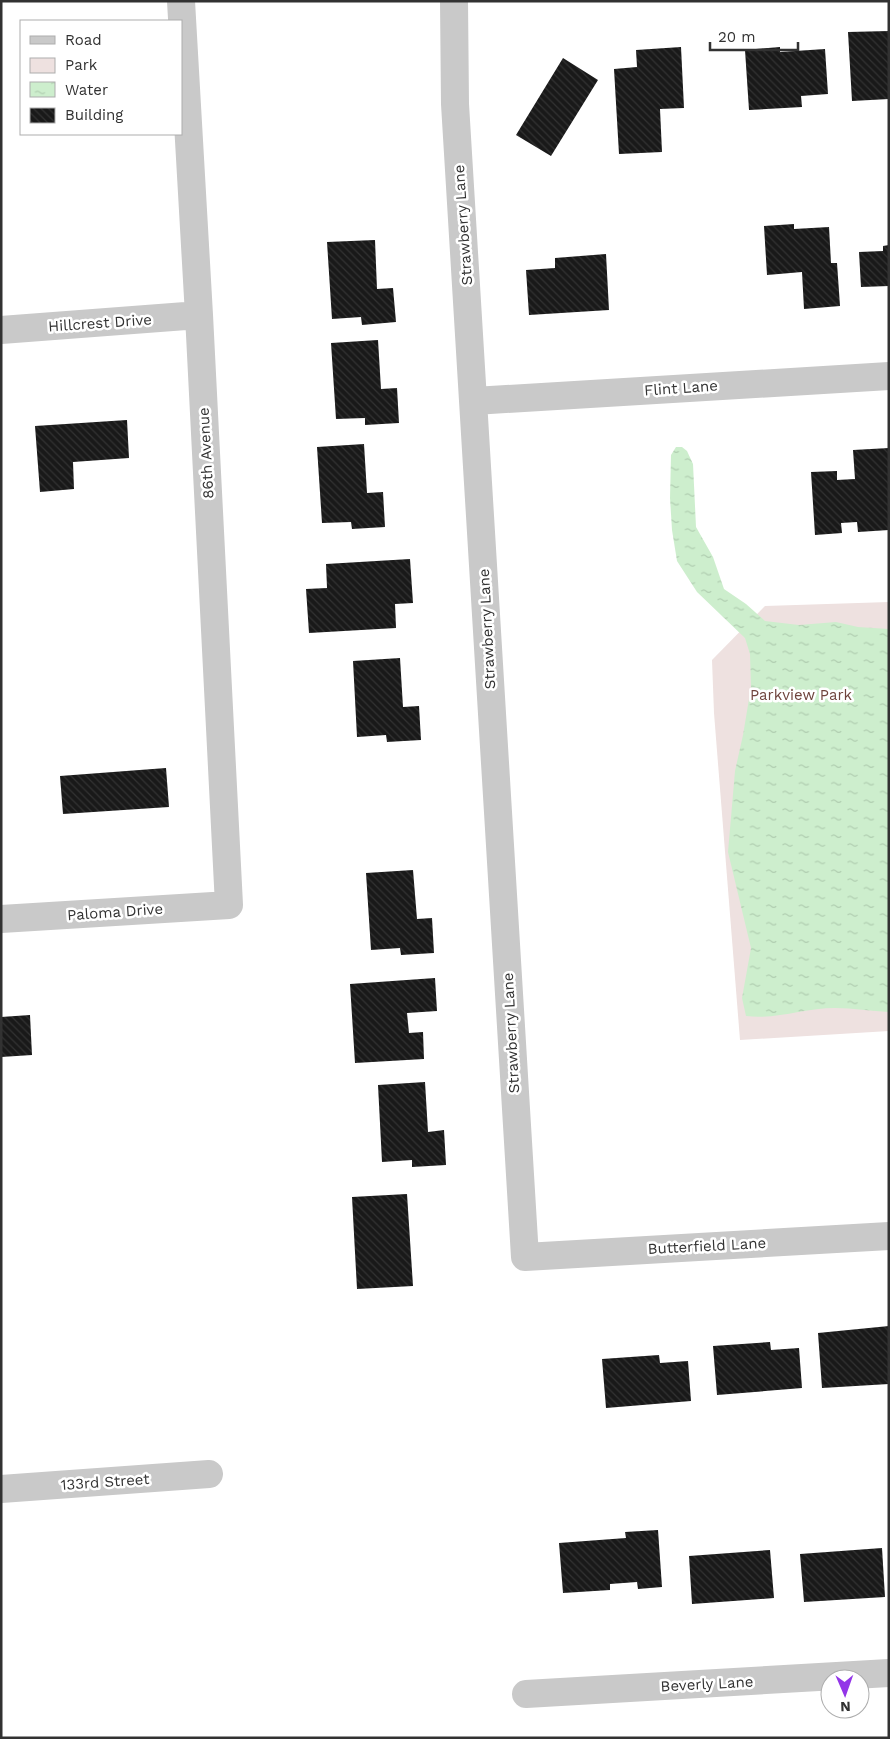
<svg xmlns="http://www.w3.org/2000/svg" width="890" height="1739" viewBox="0 0 890 1739" font-family="'Work Sans',sans-serif">
	<defs>
		<pattern id="water-ripples" width="26" height="14" patternUnits="userSpaceOnUse" patternTransform="scale(1.25)"><rect width="26" height="14" fill="#cdeecd"/><path d="M2 4q2-2 4 0t4 0M15 11q2-2 4 0t4 0" fill="none" stroke="#b0cdb0"/></pattern>
		<pattern id="building-back-hatch" width="6" height="6" patternUnits="userSpaceOnUse" patternTransform="scale(1.25)"><rect width="6" height="6" fill="#191919"/><path d="M-1 5l2 2M0 0l6 6M5-1l2 2" fill="none" stroke="#323232"/></pattern>
	</defs>
	<rect width="100%" height="100%" fill="#fff"/>
	<path fill="#eee1e0" d="M 889,602 L 889,1031 L 740,1040 L 714,713 L 712,660 L 765,606 Z"/>
	<path fill="url(#water-ripples)" d="M 676,447 L 682,447 L 687,451 L 693,464 L 696,527 L 713,557 L 724,589 L 746,604 L 765,621 L 799,625 L 836,622 L 858,627 L 889,629 L 889,1012 C 871,1011 853,1008 835,1008 C 805,1008 775,1020 746,1016 L 742,998 L 751,948 L 728,852 L 735,771 L 743,735 L 751,687 L 750,654 L 745,638 L 697,592 L 677,561 L 672,530 L 670,498 L 671,455 Z"/>
	<path fill="url(#building-back-hatch)" d="M 889,31 L 889,99 L 852,101 L 848,32 Z
		M 681,47 L 684,108 L 660,109 L 662,152 L 619,154 L 614,69 L 637,67 L 636,50 Z
		M 780,47 L 780,52 L 825,49 L 828,94 L 801,96 L 802,107 L 749,110 L 745,50 Z
		M 563,58 L 598,80 L 551,156 L 516,135 Z
		M 794,224 L 794,229 L 829,227 L 831,263 L 837,263 L 840,306 L 804,309 L 802,272 L 767,275 L 764,226 Z
		M 375,240 L 377,289 L 393,288 L 396,322 L 362,325 L 361,317 L 332,319 L 327,242 Z
		M 889,245 L 889,286 L 861,287 L 859,252 L 883,251 L 883,246 Z
		M 606,254 L 609,310 L 529,315 L 526,270 L 555,268 L 555,258 Z
		M 378,340 L 381,389 L 397,388 L 399,423 L 365,425 L 365,418 L 336,419 L 331,343 Z
		M 127,420 L 129,458 L 73,462 L 74,489 L 40,492 L 35,426 Z
		M 364,444 L 367,493 L 383,492 L 385,527 L 352,529 L 351,522 L 322,523 L 317,447 Z
		M 889,448 L 889,530 L 858,532 L 857,522 L 841,523 L 842,533 L 815,535 L 811,472 L 837,471 L 837,480 L 855,479 L 853,450 Z
		M 410,559 L 413,603 L 395,604 L 396,628 L 309,633 L 306,589 L 327,588 L 326,564 Z
		M 400,658 L 403,707 L 419,706 L 421,740 L 387,742 L 386,735 L 357,737 L 353,661 Z
		M 166,768 L 169,807 L 63,814 L 60,776 Z
		M 413,870 L 417,919 L 432,918 L 434,953 L 401,955 L 400,948 L 371,950 L 366,873 Z
		M 435,978 L 437,1011 L 407,1013 L 409,1033 L 423,1032 L 424,1059 L 355,1063 L 350,984 Z
		M 30,1015 L 32,1055 L 1,1057 L 1,1017 Z
		M 425,1082 L 428,1132 L 444,1130 L 446,1165 L 412,1167 L 412,1160 L 382,1162 L 378,1085 Z
		M 407,1194 L 413,1286 L 357,1289 L 352,1197 Z
		M 889,1326 L 889,1384 L 822,1388 L 818,1333 Z
		M 770,1342 L 771,1350 L 799,1348 L 802,1388 L 717,1395 L 713,1346 Z
		M 659,1355 L 660,1363 L 688,1361 L 691,1401 L 606,1408 L 602,1359 Z
		M 658,1530 L 662,1587 L 638,1589 L 637,1582 L 610,1584 L 610,1590 L 563,1593 L 559,1543 L 626,1538 L 625,1532 Z
		M 882,1548 L 885,1597 L 804,1602 L 800,1554 Z
		M 770,1550 L 774,1598 L 692,1604 L 689,1556 Z"/>
	<g fill="none" stroke-linecap="round" stroke-linejoin="round">
		<path stroke="#c9c9c9" stroke-width="28" d="M 454,1 L 455,104 L 525,1257 L 889,1236
			M 1,330 L 199,315
			M 474,401 L 889,376
			M 1,919 L 229,905 L 199,315 L 181,1
			M 1,1489 L 209,1474
			M 526,1694 L 889,1673"/>
	</g>
	<g text-anchor="middle" stroke-width="5" stroke-linejoin="round" paint-order="stroke">
		<g font-size="15" fill="#323232" stroke="#fff">
			<text transform="translate(463 225) rotate(-94)" y="5">Strawberry Lane</text>
			<text transform="translate(100 323) rotate(-4)" y="5">Hillcrest Drive</text>
			<text transform="translate(681 388) rotate(-4)" y="5">Flint Lane</text>
			<text transform="translate(206 453) rotate(-93)" y="5">86th Avenue</text>
			<text transform="translate(487 629) rotate(-93)" y="5">Strawberry Lane</text>
			<text transform="translate(115 912) rotate(-4)" y="5">Paloma Drive</text>
			<text transform="translate(511 1033) rotate(-93)" y="5">Strawberry Lane</text>
			<text transform="translate(707 1246) rotate(-3)" y="5">Butterfield Lane</text>
			<text transform="translate(105 1482) rotate(-4)" y="5">133rd Street</text>
			<text transform="translate(707 1684) rotate(-3)" y="5">Beverly Lane</text>
		</g>
		<g font-size="15" fill="#6f443d" stroke="#fff">
			<text x="801" y="700">Parkview Park</text>
		</g>
	</g>
	<rect width="890" height="1739" fill="none" stroke="#323232" stroke-width="5"/>
	<rect x="20" y="20" width="162" height="115" fill="#ffffff" stroke="#adadad"/>
	<rect x="30" y="36" width="25" height="8" fill="#c9c9c9" stroke="#adadad"/>
	<text x="65" y="45" font-size="15" fill="#323232">Road</text>
	<rect x="30" y="58" width="25" height="15" fill="#eee1e0" stroke="#adadad"/>
	<text x="65" y="70" font-size="15" fill="#323232">Park</text>
	<rect x="30" y="82" width="25" height="15" fill="url(#water-ripples)" stroke="#adadad"/>
	<text x="65" y="95" font-size="15" fill="#323232">Water</text>
	<rect x="30" y="108" width="25" height="15" fill="url(#building-back-hatch)" stroke="#adadad"/>
	<text x="65" y="120" font-size="15" fill="#323232">Building</text>
	<g transform="translate(845 1694) rotate(178)"><circle r="24" fill="#ffffff" stroke="#adadad"/>
	<path d="M0-4L9 19L0 12L-9 19Z" fill="#9335e8"/>
	<text y="-8" font-size="14" font-weight="bold" text-anchor="middle" fill="#323232">N</text>
	</g>
	<path d="M710 42v8h88v-8" fill="none" stroke="#323232" stroke-width="2.5"/>
	<text x="718" y="42" font-size="15" fill="#323232" stroke="#ffffff" stroke-width="4" paint-order="stroke">20 m</text>
</svg>
